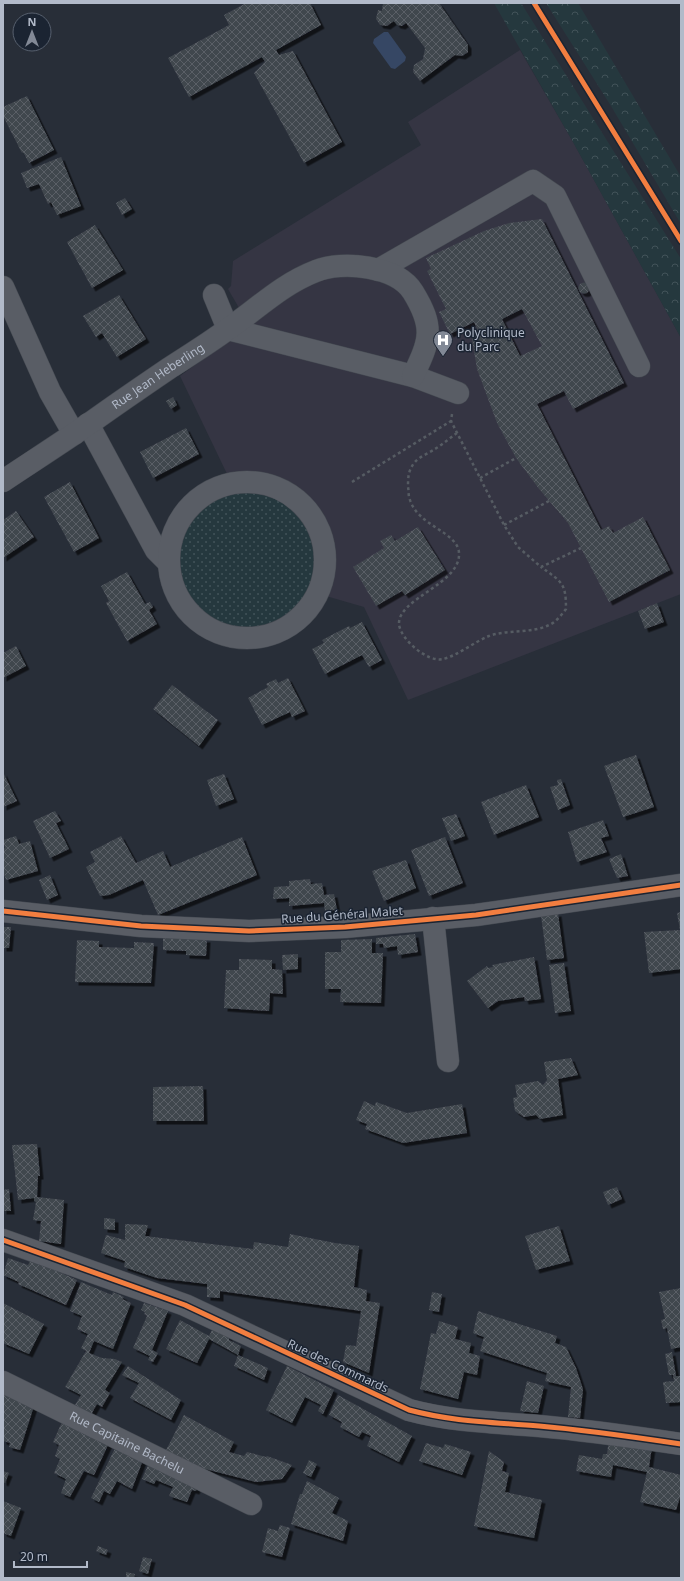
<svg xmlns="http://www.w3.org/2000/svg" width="684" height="1581" viewBox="0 0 684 1581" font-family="'Noto Sans',sans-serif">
	<defs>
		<pattern id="grass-dots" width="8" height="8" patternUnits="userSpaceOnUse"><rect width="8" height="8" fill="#25383e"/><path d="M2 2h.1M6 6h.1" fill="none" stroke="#425359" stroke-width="1.8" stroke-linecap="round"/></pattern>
		<pattern id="forest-crowns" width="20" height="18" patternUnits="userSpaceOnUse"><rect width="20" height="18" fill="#25383e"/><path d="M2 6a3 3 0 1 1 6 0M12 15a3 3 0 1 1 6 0" fill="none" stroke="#425359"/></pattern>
		<pattern id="building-cross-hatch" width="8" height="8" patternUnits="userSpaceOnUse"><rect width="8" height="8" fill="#41464e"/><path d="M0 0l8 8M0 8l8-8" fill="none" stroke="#5a5f66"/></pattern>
		<filter id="shadow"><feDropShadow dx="3.5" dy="3.5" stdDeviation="0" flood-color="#0009"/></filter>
	</defs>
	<rect width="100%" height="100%" fill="#282e38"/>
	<path fill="#353543" d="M 520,50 L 573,142 L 681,338 L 681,594 L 408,700 L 364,607 L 326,596 L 331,560 L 326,526 L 308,498 L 271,481 L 228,476 L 180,376 L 249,325 L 228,289 L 231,286 L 233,261 L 421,145 L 408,122 Z"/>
	<path fill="url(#grass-dots)" d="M169 560a78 78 0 1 1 156 0a78 78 0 1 1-156 0Z"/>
	<path fill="url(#forest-crowns)" d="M 494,3 L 521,3 L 681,259 L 681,338 L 573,142 Z
		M 546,3 L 578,3 L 681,177 L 681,224 L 611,106 Z"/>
	<path fill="#364764" d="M 384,32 L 388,32 L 406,57 L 405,61 L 395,69 L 391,68 L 373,43 L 374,39 Z"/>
	<path fill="url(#building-cross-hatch)" fill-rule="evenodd" filter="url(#shadow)" d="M 246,3 L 310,3 L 321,25 L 276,50 L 279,55 L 293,51 L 342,142 L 304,163 L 254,73 L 265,62 L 262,57 L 189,97 L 168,58 L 229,25 L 224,15 Z
		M 383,3 L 439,3 L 468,45 L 468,52 L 462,56 L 455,55 L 420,81 L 413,72 L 414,65 L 423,59 L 425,48 L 406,23 L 402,26 L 397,25 L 394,21 L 387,26 L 380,25 L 376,19 L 378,10 L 382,11 Z
		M 27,96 L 54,150 L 29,163 L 23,152 L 22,153 L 3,116 L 3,107 Z
		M 61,157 L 81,206 L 57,215 L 51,202 L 48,204 L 39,184 L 27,188 L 21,173 Z
		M 125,198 L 132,209 L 122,215 L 116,203 Z
		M 542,219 L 624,383 L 573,409 L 564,391 L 537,404 L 601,530 L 609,526 L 613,533 L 643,517 L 670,570 L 609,602 L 568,523 L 539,489 L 516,458 L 497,423 L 477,369 L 471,334 L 478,331 L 474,322 L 450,334 L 439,312 L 446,309 L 427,271 L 431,269 L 426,258 L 484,231 L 509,223 ZM 522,309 L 542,346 L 520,356 L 502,319 Z
		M 95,225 L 123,270 L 92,288 L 67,242 Z
		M578.5 288a5.5 5.5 0 1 1 11 0a5.5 5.5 0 1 1-11 0Z
		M 119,295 L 146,339 L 117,357 L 102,333 L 96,337 L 83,316 Z
		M 173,397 L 177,405 L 171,409 L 166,401 Z
		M 186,428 L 199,454 L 153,478 L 140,452 Z
		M 70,482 L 99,538 L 74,552 L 44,497 Z
		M 16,511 L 34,537 L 3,558 L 3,520 Z
		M 418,527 L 445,570 L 405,595 L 402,591 L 376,606 L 353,567 L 384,548 L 380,541 L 391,535 L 395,541 Z
		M 127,572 L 145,604 L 150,602 L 153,607 L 149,610 L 157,624 L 127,641 L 106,603 L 109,601 L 101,586 Z
		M 657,603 L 664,622 L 645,629 L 638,611 Z
		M 362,622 L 382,660 L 369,667 L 362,655 L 325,674 L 312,649 L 324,643 L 322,640 L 349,626 L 350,628 Z
		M 16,646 L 26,666 L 3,678 L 3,653 Z
		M 288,678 L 305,711 L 292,717 L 290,712 L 262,725 L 248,698 L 268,687 L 266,684 L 276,679 L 278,683 Z
		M 172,685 L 218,720 L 199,746 L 153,709 Z
		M 636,755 L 654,807 L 623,817 L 604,766 Z
		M 3,772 L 17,801 L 3,807 Z
		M 224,774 L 234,799 L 216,806 L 207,780 Z
		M 561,779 L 570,805 L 558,810 L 550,787 L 558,785 L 557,780 Z
		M 526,785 L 539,817 L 494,835 L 481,802 Z
		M 55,811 L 61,821 L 56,823 L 69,849 L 50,858 L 33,821 Z
		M 456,814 L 465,836 L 451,841 L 442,818 Z
		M 603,820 L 609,836 L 601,838 L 607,852 L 577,862 L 568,832 Z
		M 16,836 L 19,844 L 30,841 L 38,871 L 6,880 L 3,871 L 3,849 L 5,848 L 3,840 Z
		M 121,836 L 136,863 L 163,851 L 170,867 L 242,837 L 257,875 L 158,915 L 143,880 L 109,895 L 100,896 L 86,867 L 95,862 L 90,852 Z
		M 445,837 L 463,883 L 429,896 L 411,850 Z
		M 621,854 L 628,876 L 617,878 L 609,859 Z
		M 406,860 L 416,888 L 384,901 L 372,871 Z
		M 50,875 L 58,895 L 47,900 L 39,880 Z
		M 310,879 L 311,884 L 322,883 L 324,895 L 334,894 L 337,910 L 325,911 L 324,903 L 289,906 L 289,898 L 273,899 L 274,887 L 289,886 L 289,881 Z
		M 681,912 L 681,969 L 649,973 L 644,932 L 680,930 L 677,913 Z
		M 558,913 L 564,958 L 547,960 L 541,916 Z
		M 3,927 L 11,927 L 9,948 L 3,948 Z
		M 415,934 L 418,952 L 398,955 L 397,946 L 384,948 L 383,944 L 376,944 L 376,938 Z
		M 163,938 L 207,939 L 206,956 L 186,955 L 186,951 L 163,950 Z
		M 372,939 L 372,953 L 383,953 L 381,1003 L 340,1002 L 341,989 L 325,989 L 325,952 L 341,952 L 341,940 Z
		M 77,940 L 99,941 L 99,947 L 134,948 L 134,942 L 154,943 L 151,983 L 75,982 Z
		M 298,954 L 298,969 L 283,970 L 282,955 Z
		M 534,957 L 541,999 L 525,1001 L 524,997 L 498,1001 L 488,1008 L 467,981 L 487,966 L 488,968 L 493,967 L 492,965 Z
		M 239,959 L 272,960 L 272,969 L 282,970 L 283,994 L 270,993 L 269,1011 L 224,1008 L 226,970 L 239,970 Z
		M 564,963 L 571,1011 L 555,1013 L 549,965 Z
		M 571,1058 L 578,1075 L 558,1079 L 563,1115 L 540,1119 L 536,1115 L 524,1117 L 515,1111 L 513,1098 L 517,1097 L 515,1085 L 538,1081 L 543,1085 L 547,1080 L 544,1062 Z
		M 203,1086 L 204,1121 L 153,1121 L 153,1087 Z
		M 364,1101 L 375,1106 L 376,1102 L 407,1113 L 462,1104 L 467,1133 L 403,1143 L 365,1129 L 367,1124 L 356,1120 Z
		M 37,1144 L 40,1176 L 38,1176 L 37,1197 L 64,1200 L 61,1244 L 39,1241 L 41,1221 L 33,1220 L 36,1202 L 34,1201 L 34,1198 L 18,1200 L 12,1145 Z
		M 617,1187 L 622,1199 L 608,1205 L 603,1192 Z
		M 9,1189 L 11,1211 L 3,1211 L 3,1190 Z
		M 104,1218 L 115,1219 L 115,1230 L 104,1229 Z
		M 125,1224 L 148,1225 L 145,1236 L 253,1249 L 254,1242 L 288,1247 L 290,1234 L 335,1243 L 359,1246 L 354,1287 L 367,1290 L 366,1301 L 380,1303 L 369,1373 L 343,1362 L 346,1345 L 356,1346 L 361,1311 L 220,1291 L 220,1298 L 207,1297 L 207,1284 L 157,1278 L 124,1267 L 125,1261 L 101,1253 L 106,1235 L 125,1240 Z
		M 559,1226 L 570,1261 L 536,1270 L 525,1236 Z
		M 8,1258 L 28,1265 L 31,1259 L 77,1280 L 66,1305 L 18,1284 L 19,1282 L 3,1275 Z
		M 81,1282 L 112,1295 L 113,1292 L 124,1297 L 122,1299 L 131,1303 L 113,1349 L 94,1341 L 89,1353 L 102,1358 L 115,1359 L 122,1362 L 105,1390 L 110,1393 L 102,1407 L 97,1404 L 89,1418 L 72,1410 L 81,1395 L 65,1387 L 86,1351 L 81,1348 L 88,1334 L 77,1329 L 82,1316 L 70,1311 Z
		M 681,1288 L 681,1347 L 671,1349 L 667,1328 L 663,1329 L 661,1320 L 665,1319 L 659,1292 Z
		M 432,1292 L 442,1294 L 439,1312 L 429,1310 Z
		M 3,1303 L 44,1324 L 29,1354 L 3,1343 Z
		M 144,1303 L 168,1311 L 152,1350 L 158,1353 L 153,1362 L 148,1360 L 150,1356 L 133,1348 L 147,1316 L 144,1314 L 145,1312 L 141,1310 Z
		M 478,1311 L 557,1336 L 555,1343 L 566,1347 L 576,1368 L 583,1389 L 580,1418 L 568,1417 L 571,1387 L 545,1381 L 547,1373 L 480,1351 L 484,1337 L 473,1333 Z
		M 180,1320 L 209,1336 L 212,1330 L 229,1337 L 229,1340 L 241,1346 L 238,1355 L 209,1339 L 197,1363 L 166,1349 Z
		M 439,1321 L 458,1327 L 455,1339 L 471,1343 L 469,1353 L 480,1356 L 477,1375 L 464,1372 L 458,1399 L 420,1389 L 431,1333 L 436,1334 Z
		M 672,1352 L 676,1376 L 681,1376 L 681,1402 L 666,1403 L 663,1382 L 674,1381 L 673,1375 L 669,1375 L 665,1354 Z
		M 238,1355 L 268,1368 L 264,1380 L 234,1366 Z
		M 128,1366 L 181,1400 L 171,1420 L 130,1398 L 139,1383 L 122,1375 Z
		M 287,1366 L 334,1390 L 323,1414 L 318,1411 L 321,1405 L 305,1397 L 292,1423 L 266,1410 Z
		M 527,1381 L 544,1386 L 538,1413 L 520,1411 Z
		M 3,1389 L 34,1406 L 20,1450 L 9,1447 L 10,1443 L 3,1441 Z
		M 338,1395 L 412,1436 L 399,1462 L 367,1446 L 371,1436 L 362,1432 L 359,1437 L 340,1427 L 342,1422 L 329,1415 Z
		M 184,1415 L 234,1442 L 229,1452 L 244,1456 L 247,1452 L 266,1457 L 267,1456 L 292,1465 L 282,1479 L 256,1482 L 162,1458 Z
		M 62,1422 L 109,1443 L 94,1475 L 84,1471 L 70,1497 L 61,1493 L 66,1479 L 54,1473 L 60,1459 L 55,1456 L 59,1445 L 53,1442 Z
		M 609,1439 L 652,1447 L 649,1467 L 681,1475 L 681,1494 L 676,1510 L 640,1502 L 647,1472 L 613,1465 L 611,1477 L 576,1471 L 579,1455 L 602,1459 L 603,1454 L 607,1454 Z
		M 426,1443 L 443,1448 L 445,1444 L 471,1452 L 462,1475 L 419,1461 Z
		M 116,1446 L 143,1460 L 132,1489 L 117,1481 L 110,1494 L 104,1491 L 99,1502 L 91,1498 Z
		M 489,1451 L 504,1462 L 502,1471 L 509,1473 L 505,1492 L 542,1500 L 534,1538 L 474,1526 Z
		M 309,1460 L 317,1464 L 311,1477 L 303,1473 Z
		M 148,1465 L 198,1485 L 196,1491 L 192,1490 L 187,1502 L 169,1496 L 173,1487 L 156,1480 L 154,1484 L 142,1479 Z
		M 3,1471 L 9,1473 L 5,1483 L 3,1482 Z
		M 307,1481 L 339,1498 L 332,1513 L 348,1521 L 343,1541 L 291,1524 L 300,1494 L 302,1494 Z
		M 3,1501 L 21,1508 L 11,1536 L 3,1533 Z
		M 280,1525 L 290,1528 L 282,1557 L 262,1552 L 268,1528 L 278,1531 Z
		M 98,1546 L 108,1550 L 106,1555 L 96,1551 Z
		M 143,1557 L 152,1559 L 148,1574 L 139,1571 Z
		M 126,1572 L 135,1574 L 134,1578 L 126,1578 Z"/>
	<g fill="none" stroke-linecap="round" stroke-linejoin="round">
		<g stroke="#444951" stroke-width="23">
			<g id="minor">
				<path d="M 378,270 L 533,181 L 555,196 L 639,366"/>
				<path d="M 3,287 L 50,392 L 74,434"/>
				<path d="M 214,295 L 228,329 L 413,376 L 458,393"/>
				<path d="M 88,424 L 156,550 L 168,562"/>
				<path id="s1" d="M 3,481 C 33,461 64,441 93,421 C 118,403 143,386 168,369 C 188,356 209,343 228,329 C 257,309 282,284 316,271 C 342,260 397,266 413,292 C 435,328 430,340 413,376"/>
				<circle cx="247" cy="560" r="78"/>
				<path d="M 3,911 L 141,926 L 249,931 L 345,927 L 476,915 L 681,885"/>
				<path d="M 433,918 L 448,1061"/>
				<path d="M 3,1240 L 185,1305 L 409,1410 C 454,1422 493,1422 539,1426 C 587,1430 634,1437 681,1444"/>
				<path id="s2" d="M 3,1382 L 251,1504"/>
			</g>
		</g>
		<path stroke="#565c63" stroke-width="2.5" stroke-dasharray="3 3" stroke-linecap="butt" d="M 452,414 L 451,421 L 504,525 L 518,547 L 541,567 L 581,548
			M 457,433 C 450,438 443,444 435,449 C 429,453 419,457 415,462 C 408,470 408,478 408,487 C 409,491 408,496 410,500 C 418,526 458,532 459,553 C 461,584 398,598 399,624 C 400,639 428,663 443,659 C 457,656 474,642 489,636 C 509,629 533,634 551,624 C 557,621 562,614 566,609 C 566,583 562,582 541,567
			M 480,478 L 516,458
			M 352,482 L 451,421
			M 504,525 L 549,501"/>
		<use href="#minor" stroke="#595d65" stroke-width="22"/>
		<g stroke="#1b2432" stroke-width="8">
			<path id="cycleway" d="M 534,3 L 681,241
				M 3,911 L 141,926 L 249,931 L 345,927 L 476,915 L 681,885
				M 3,1240 L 185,1305 L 409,1410 C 454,1422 493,1422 539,1426 C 587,1430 634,1437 681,1444"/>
		</g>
		<use href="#cycleway" stroke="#f27e40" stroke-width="5"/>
	</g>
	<defs>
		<g id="hospital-pin" transform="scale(1)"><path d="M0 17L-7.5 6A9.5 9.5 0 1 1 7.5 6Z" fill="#828996" stroke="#1b2432"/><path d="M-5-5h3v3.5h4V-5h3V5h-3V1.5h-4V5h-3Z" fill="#fff"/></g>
	</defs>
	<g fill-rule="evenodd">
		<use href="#hospital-pin" x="443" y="340"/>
	</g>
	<g text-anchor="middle" stroke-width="3" stroke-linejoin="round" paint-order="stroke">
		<g font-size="12" fill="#b2bac9" stroke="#1b2432" text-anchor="start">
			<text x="457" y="337">Polyclinique<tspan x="457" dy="14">du Parc</tspan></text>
		</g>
		<g font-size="12" fill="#b2bac9" stroke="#1b2432">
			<text dy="4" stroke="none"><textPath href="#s1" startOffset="187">Rue Jean Heberling</textPath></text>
			<text transform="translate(342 915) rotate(-4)" y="4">Rue du Général Malet</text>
			<text transform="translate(338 1366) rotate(25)" y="4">Rue des Commards</text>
			<text dy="4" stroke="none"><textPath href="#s2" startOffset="138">Rue Capitaine Bachelu</textPath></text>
		</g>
	</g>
	<rect width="684" height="1581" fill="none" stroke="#b2bac9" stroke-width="8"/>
	<g transform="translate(32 32)"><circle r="19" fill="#1b2432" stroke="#57606e"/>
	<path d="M0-3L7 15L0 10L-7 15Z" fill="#828996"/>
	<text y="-6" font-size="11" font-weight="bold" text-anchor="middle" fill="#b2bac9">N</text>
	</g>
	<path d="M14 1561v6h73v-6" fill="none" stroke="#b2bac9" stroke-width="2"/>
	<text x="20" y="1561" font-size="12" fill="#b2bac9" stroke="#1b2432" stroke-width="3" paint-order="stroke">20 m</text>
</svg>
